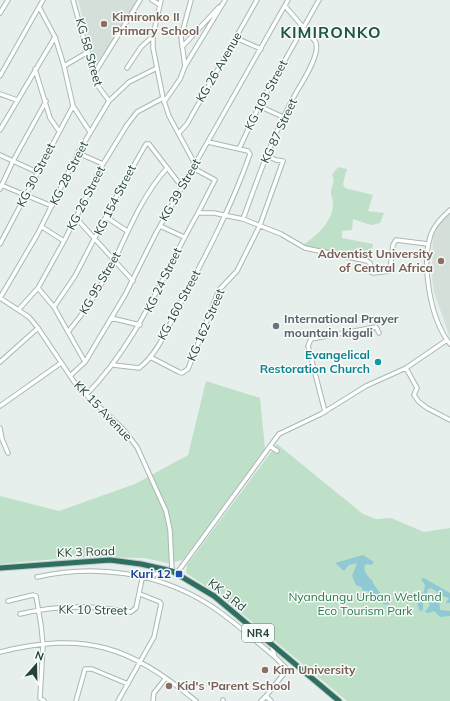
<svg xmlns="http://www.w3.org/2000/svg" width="450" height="701" viewBox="0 0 450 701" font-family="Mulish,sans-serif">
	<rect width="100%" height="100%" fill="#e6efeb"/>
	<path fill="#d4dfda" d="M 78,0 L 138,0 L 99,63 L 95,66 Z
		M 450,212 L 450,338 L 434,292 L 432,277 L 433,236 L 440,223 Z"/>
	<path fill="#bfe0c8" d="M 338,167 L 347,169 L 343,184 L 345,188 L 373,195 L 368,211 L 384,213 L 380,223 L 371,225 L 353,219 L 352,230 L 342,231 L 342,238 L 373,244 L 370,263 L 305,248 L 304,244 C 317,236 334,220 333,202 C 333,199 331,196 331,193 C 331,186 336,183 332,175 Z
		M 206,381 L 260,398 L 265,449 L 183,560 L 168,563 L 144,558 L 78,557 L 0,564 L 0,496 L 59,511 L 135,484 L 188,455 Z
		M 277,444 L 363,514 L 376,519 L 391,518 L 424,532 L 450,528 L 450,701 L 347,701 L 221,596 L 186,573 L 187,565 Z"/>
	<path fill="#8ec9d4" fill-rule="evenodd" d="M 363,555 L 374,562 L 372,565 L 367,564 L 365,565 C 363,571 367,576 372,580 C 374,588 382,592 385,601 L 388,602 L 389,605 L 383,604 L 383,600 L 380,599 L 379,602 L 373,599 L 368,591 L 363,591 L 361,587 L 356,585 L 352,576 L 357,563 L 349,565 L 344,571 L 335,563 Z
		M 424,578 L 450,593 L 450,603 L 446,603 L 449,598 L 443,596 L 439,598 L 440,610 L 450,611 L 450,616 L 440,617 L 434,611 L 428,613 L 425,612 L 430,605 L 427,601 L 423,602 L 423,611 L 419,610 L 417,602 L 414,600 L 414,597 L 424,592 L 425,585 L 421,579 ZM 431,588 L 437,592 L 433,599 L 427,593 L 428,589 Z"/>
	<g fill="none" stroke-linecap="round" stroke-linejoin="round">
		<g stroke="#a8b8b2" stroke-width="5.5">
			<path id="minor" d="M 73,0 L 96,83 L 109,101
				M 152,0 L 160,5
				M 161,0 L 153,36 L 153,48 L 163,98 L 169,116 L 195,164
				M 39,7 L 55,37 L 64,66 L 73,106 L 90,132
				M 0,13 L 8,0
				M 236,38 L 261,49
				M 182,47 L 219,7
				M 64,66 L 88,52
				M 185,66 L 181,37 L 191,0
				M 127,68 L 141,47 L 153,36
				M 35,69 L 50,118 L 59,131
				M 94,74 L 140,0
				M 0,76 L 43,0
				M 0,94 L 17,100
				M 164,102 L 180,79 L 185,66 L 225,0
				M 259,106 L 283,117
				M 0,130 L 55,37
				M 179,133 L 187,124 L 257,0
				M 239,149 L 259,106 L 319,0
				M 78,153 L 103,164
				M 0,155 L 37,172
				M 193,168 L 215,180 L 198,213
				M 1,185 L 52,206
				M 0,189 L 13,161 L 46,101
				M 450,210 C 442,217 435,224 431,234 C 421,264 430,319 450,344
				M 106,217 L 127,231
				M 76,218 L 133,281
				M 243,219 C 259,175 274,132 297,91 C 303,81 322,52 315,41 L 285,6
				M 160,226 L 184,237
				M 42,227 L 64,241
				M 0,244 L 73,106
				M 38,288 L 54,307 L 85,362
				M 0,298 L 29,317 L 38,328 L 77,386 L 123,429 L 137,447 L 166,511 L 170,530 L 172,571
				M 0,298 L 37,235 L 78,153 L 109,101 L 129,82 L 157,68
				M 54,307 L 75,276 L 118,193 L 146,144 L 149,144 L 182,187
				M 19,309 L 38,288 L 64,241 L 103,164 L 127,125 L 137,112 L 163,98
				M 111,318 L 140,325
				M 68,332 C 86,310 103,284 115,259 C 130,227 143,195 167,168
				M 150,357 L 179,372 L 182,373 L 188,369 L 219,290 L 237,271 L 260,225 L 283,161 L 276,160 L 266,155
				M 0,362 L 38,328
				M 113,365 L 139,368 C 158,354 169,325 180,304 C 206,255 232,206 250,154 L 248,151 L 208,142
				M 406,368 L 417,388 L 414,395 L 419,402 L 427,408 L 450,420
				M 70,376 L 85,362 L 125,295 L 156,233 L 288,0
				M 86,395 C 138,342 162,276 198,213 L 214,213 L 243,219 L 281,234 L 305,248 L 367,261 L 370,263 L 371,272 L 373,273 L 390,271 L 393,245 L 396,240 L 428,244
				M 0,406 L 61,363
				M 325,412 L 308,346 L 311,339 L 376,327 L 379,333
				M 0,428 L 2,439 L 8,453
				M 270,446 L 277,451
				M 177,573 L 279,434 L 321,414 L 366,386 L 406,368 L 447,340
				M 37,577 C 95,564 157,572 208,604 C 232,619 253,639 275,657
				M 8,601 L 33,595 L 36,596 L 41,625 L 43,645 L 40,698 L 44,701
				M 20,614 C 56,605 94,605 131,612 L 136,608 L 142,579 L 167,570
				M 0,652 C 86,631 129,646 196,701
				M 266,696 L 286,671 L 285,667 L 275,657 L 271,644
				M 223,700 L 223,701
				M 76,701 L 85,669 L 92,669 L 128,684
				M 118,701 L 154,637 L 161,604 L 160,602 L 140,594
				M 153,701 L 154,693 L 165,679
				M 261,701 L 266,696 L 271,701"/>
		</g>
		<g stroke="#c2cac8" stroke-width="7">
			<path id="highway" d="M 0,568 L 110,560 L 141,564 L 172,571 L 214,596 L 339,701"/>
		</g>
		<use href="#minor" stroke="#fff" stroke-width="3.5"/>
		<use href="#highway" stroke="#2f6f62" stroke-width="5"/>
	</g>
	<g fill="#8d6e63" stroke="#f7fbf9" stroke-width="1.5">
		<circle cx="104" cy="24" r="4"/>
		<circle cx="441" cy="261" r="4"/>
		<circle cx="265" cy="670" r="4"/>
		<circle cx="169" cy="686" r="4"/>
	</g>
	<circle fill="#6b7280" stroke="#f7fbf9" stroke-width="1.5" cx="276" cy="326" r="4"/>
	<circle fill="#0f9aa8" stroke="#f7fbf9" stroke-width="1.5" cx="378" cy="362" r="4"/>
	<rect fill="#1a4fb4" stroke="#f7fbf9" stroke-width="1.5" x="175" y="570" width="8" height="8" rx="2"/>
	<g text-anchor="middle" stroke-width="3" stroke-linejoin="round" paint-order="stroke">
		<rect fill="#f7fbf9" stroke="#637a73" stroke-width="1" x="242" y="624" width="32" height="18" rx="3"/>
		<g font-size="11" font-weight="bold" fill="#24423a">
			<text x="258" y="637">NR4</text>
		</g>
		<g font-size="12" font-weight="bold" fill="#785e54" stroke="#f7fbf9" text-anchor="start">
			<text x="112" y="21">Kimironko II<tspan x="112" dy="14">Primary School</tspan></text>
			<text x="433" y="258" text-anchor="end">Adventist University<tspan x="433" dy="14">of Central Africa</tspan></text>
			<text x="273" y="674">Kim University</text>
			<text x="177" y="690">Kid's 'Parent School</text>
		</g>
		<g font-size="12" fill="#24423a" stroke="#f7fbf9">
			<text transform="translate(89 52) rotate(74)" y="4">KG 58 Street</text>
			<text transform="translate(219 67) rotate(-60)" y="4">KG 26 Avenue</text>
			<text transform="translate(266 95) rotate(-62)" y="4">KG 103 Street</text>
			<text transform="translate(279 131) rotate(-65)" y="4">KG 87 Street</text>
			<text transform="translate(69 173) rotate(-63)" y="4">KG 28 Street</text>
			<text transform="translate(36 175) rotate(-63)" y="4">KG 30 Street</text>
			<text transform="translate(180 190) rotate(-60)" y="4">KG 39 Street</text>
			<text transform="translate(86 198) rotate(-63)" y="4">KG 26 Street</text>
			<text transform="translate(115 200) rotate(-63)" y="4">KG 154 Street</text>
			<text transform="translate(163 280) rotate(-64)" y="4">KG 24 Street</text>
			<text transform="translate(100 283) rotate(-60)" y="4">KG 95 Street</text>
			<text transform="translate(179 305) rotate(-62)" y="4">KG 160 Street</text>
			<text transform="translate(206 325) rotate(-67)" y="4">KG 162 Street</text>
			<text transform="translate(103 411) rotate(46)" y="4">KK 15 Avenue</text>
			<text transform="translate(86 552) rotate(-2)" y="4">KK 3 Road</text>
			<text transform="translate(227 595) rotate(38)" y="4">KK 3 Rd</text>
			<text transform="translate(93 610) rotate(1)" y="4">KK 10 Street</text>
		</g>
		<g font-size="12" font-weight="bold" fill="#5b616d" stroke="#f7fbf9" text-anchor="start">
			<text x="284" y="323">International Prayer<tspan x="284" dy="14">mountain kigali</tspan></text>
		</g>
		<g font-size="12" font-weight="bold" fill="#0d838f" stroke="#f7fbf9" text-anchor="end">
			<text x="370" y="359">Evangelical<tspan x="370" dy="14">Restoration Church</tspan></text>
		</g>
		<g font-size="12" font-weight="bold" fill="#164399" stroke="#f7fbf9" text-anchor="end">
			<text x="171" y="578">Kuri 12</text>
		</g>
		<g font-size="12" fill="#2d7a4b" stroke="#f7fbf9">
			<text x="365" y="601">Nyandungu Urban Wetland<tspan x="365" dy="14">Eco Tourism Park</tspan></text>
		</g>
		<g font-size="16" font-weight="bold" letter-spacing="1" fill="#1f5548" stroke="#f7fbf9">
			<text x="331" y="38">KIMIRONKO</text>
		</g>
	</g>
	<g transform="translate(36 665) rotate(20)" stroke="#f7fbf9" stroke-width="3" paint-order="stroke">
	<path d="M0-3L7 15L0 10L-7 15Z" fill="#24423a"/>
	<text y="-6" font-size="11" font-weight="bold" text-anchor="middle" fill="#24423a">N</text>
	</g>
</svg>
